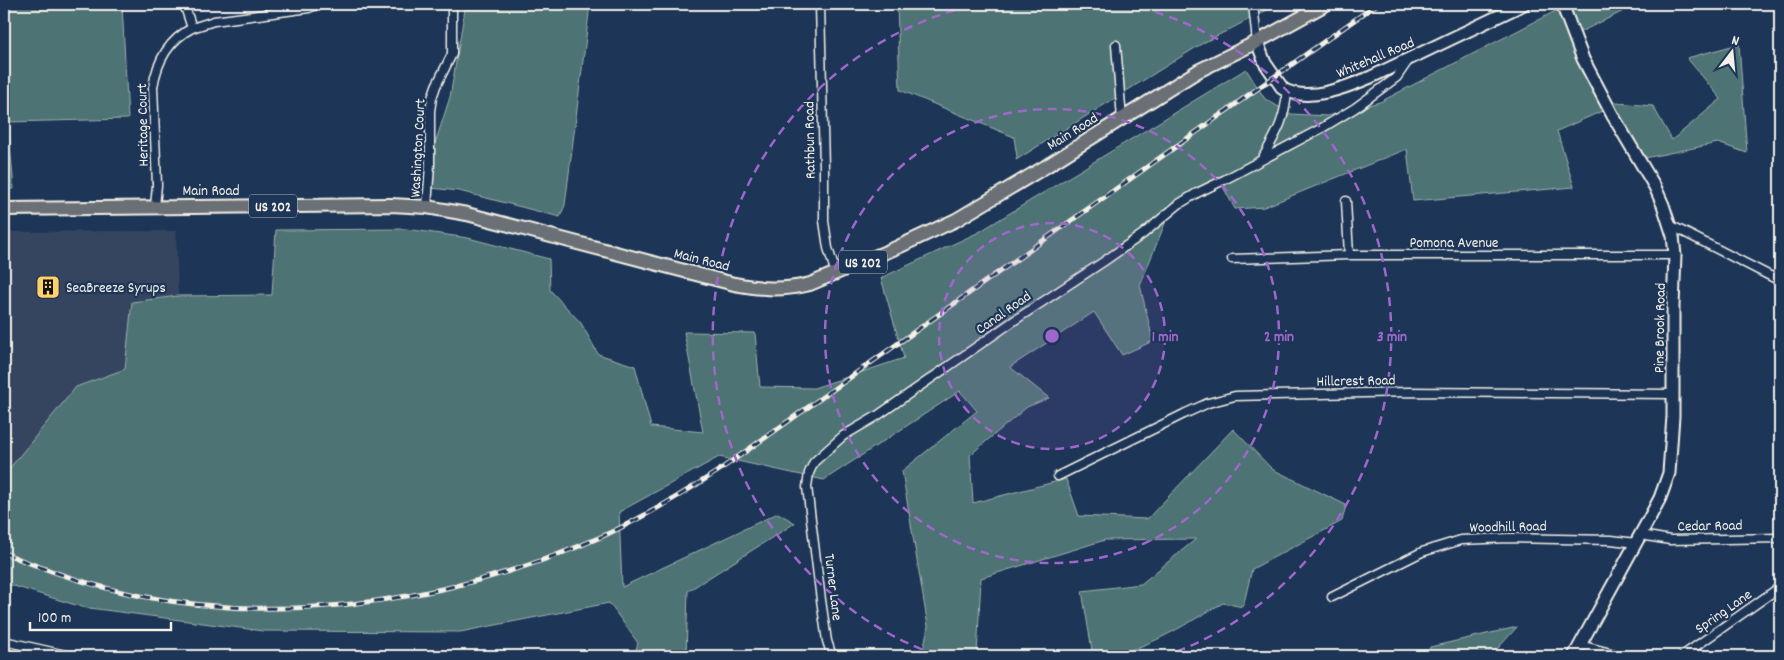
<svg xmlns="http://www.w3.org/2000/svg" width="1784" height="660" viewBox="0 0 1784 660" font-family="Dekko,sans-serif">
	<rect width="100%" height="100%" fill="#1d3557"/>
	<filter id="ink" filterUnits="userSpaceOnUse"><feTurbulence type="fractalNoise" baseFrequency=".02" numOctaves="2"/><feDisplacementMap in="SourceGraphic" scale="10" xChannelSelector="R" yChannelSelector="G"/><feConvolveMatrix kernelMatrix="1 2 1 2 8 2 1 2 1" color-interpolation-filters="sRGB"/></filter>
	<g filter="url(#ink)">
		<path fill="#344460" d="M 176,231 L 178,296 L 133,302 L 125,369 L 76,387 L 4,475 L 4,232 Z"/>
		<path fill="#4d7375" stroke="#a0b2ae" d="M 4,4 L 122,4 L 128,119 L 8,122 L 14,189 L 4,189 Z
			M 519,4 L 589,4 L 589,13 L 565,205 L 560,217 L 459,191 L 421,187 L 450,97 L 465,9 Z
			M 897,4 L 1279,4 L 1203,43 L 1016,160 L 1017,157 L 1014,137 L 900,90 Z
			M 1569,4 L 1638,4 L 1572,36 L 1605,102 L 1653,106 L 1672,140 L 1721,99 L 1687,58 L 1739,44 L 1747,153 L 1718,143 L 1640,159 L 1609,108 L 1557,131 L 1574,187 L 1413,201 L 1407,149 L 1264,207 L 1235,209 L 1221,183 L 1170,211 L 1140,285 L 1153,341 L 1122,355 L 1094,312 L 1010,367 L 1049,398 L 1027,407 L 970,455 L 973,503 L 1066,479 L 1079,516 L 1147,519 L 1233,429 L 1272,469 L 1346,505 L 1342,521 L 1252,569 L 1243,607 L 1223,603 C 1183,625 1140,656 1093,656 L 1082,591 L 1141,584 L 1196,539 L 1105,540 L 981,578 L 977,656 L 922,656 L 928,626 L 902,471 L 977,411 L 960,391 L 824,480 L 719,457 L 619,512 L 622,587 L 778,513 L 795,523 L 688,591 L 686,656 L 634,656 L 638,643 L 609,603 L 460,632 L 263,631 L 82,607 L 4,583 L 4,475 L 76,387 L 125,369 L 132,302 L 178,296 L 272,295 L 276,230 L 406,229 L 468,238 L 549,259 L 550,290 L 581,323 L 598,354 L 635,366 L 651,427 L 703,432 L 684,332 L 755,333 L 760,387 L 814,388 L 904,358 L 881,278 L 979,232 L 1246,69 L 1265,99 L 1291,114 L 1327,116 L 1380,102 Z
			M 1517,627 L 1491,656 L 1428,656 L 1430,647 Z"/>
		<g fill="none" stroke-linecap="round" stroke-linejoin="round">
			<g stroke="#f4f1e8" stroke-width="11">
				<path id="street" d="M 184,4 L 192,28 L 214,21 L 309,8 L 319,4
					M 820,4 L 824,168 L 824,221 L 828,248 L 836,274
					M 1253,4 L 1257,42
					M 1116,45 L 1122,119
					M 1262,159 C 1276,134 1285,121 1287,91
					M 1346,201 L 1349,255
					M 155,207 L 157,185 L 153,87 C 157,61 169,40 192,28
					M 427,207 L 430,164 L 430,111 L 432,98 L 436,86 L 452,54 L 452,4
					M 1670,225 L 1780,281
					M 1232,259 L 1349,255 L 1675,255
					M 1058,476 L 1184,414 L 1208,403 L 1235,396 L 1409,392 L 1672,394
					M 1641,535 L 1670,540 L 1780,538
					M 1332,597 L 1422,552 L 1461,540 L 1509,538 L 1611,540 L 1636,543
					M 4,641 L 70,656
					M 1580,645 L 1622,656
					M 832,656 L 827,641 L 821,600 L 807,487 L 809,473 L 814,462 L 843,436 L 877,416 L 1015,320 L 1103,262 L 1143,234 L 1179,204 L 1197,193 L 1224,180 L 1322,128 L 1355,108 L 1397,77 L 1408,61
					M 1682,656 L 1780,587"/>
			</g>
			<g stroke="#f4f1e8" stroke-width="15">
				<path id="secondary" d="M 1562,4 L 1583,59 L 1613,116 L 1655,187 L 1663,205 L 1673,236 L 1675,255 L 1673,307 L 1673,416 L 1669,473 L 1660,498 L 1650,517 L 1574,656
					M 1257,42 L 1265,63 L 1283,89 C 1308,103 1347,87 1371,77 L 1524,4"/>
			</g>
			<g stroke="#f4f1e8" stroke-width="16">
				<path id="primary" d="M 4,209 L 391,205 L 427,207 L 467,214 L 734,284 C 763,289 781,291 810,284 L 898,247 L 956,220 L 1045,167 L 1198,71 L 1257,42 L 1326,4"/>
			</g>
			<use href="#street" stroke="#1d3557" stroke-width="8"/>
			<use href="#secondary" stroke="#1d3557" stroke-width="11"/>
			<use href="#primary" stroke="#6a7074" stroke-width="12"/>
			<g stroke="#f4f1e8" stroke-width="5">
				<path id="rail" d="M 4,553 C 48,571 94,587 141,596 C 294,626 461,599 603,536 C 643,518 681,495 718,471 L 1377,4"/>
			</g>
			<use href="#rail" stroke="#1d3557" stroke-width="3" stroke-dasharray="9" stroke-linecap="butt"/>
		</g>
	</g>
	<circle cx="1052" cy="336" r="113" fill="#9f67cb" fill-opacity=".12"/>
	<g fill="none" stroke="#9f67cb" stroke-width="2.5" stroke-dasharray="9 6">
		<circle cx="1052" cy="336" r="113"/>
		<circle cx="1052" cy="336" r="227"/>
		<path d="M936 655A340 340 0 0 1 978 4M1126 4A340 340 0 0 1 1168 655"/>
	</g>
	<defs>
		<g id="building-square" transform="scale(1.25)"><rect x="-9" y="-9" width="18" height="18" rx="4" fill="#ffd166" stroke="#1d3557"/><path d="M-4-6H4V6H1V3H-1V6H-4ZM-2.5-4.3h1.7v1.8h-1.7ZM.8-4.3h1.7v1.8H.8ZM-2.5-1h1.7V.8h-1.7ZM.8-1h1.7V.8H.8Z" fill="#111"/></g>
	</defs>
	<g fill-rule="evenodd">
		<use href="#building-square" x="48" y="287"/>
	</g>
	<g text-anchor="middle" stroke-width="4.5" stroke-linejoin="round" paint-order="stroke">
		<g fill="#1d3557" stroke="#b4b9bc" stroke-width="1">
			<rect x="249" y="194.5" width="48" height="23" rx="4"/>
			<rect x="839" y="250.5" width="48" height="23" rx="4"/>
		</g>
		<g font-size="14" font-weight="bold" fill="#f4f1e8">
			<text x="273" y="211">US 202</text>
			<text x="863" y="267">US 202</text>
		</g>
		<g font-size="15" fill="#f4f1e8" stroke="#1d3557">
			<text transform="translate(1375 57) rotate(-23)" y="5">Whitehall Road</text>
			<text transform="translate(142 125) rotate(-91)" y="5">Heritage Court</text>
			<text transform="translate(1072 131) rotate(-32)" y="5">Main Road</text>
			<text transform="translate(809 140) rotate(-91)" y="5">Rathbun Road</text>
			<text transform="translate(417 148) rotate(-87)" y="5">Washington Court</text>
			<text x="211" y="195">Main Road</text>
			<text x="1454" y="247">Pomona Avenue</text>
			<text transform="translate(702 259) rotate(14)" y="5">Main Road</text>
			<text transform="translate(1003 312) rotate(-35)" y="5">Canal Road</text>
			<text transform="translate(1659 328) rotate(-89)" y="5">Pine Brook Road</text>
			<text transform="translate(1356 380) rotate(-1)" y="5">Hillcrest Road</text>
			<text transform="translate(1710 525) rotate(-1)" y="5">Cedar Road</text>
			<text transform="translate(1508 526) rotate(-1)" y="5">Woodhill Road</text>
			<text transform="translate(834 587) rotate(83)" y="5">Turner Lane</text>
			<text transform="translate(1723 611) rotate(-35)" y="5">Spring Lane</text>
		</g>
		<g font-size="15" fill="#f4f1e8" stroke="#1d3557" text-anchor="start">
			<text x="66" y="292">SeaBreeze Syrups</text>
		</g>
	</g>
	<circle cx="1052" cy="336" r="8" fill="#9f67cb" stroke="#1d3557" stroke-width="2.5"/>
	<g font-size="15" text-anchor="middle" font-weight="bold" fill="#9f67cb" stroke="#1d3557" stroke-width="4.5" stroke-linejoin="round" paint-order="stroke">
		<text x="1165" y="341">1 min</text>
		<text x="1279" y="341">2 min</text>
		<text x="1392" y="341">3 min</text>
	</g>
	<rect width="1784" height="660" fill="none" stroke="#1d3557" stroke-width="20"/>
	<rect x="10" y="10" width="1764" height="640" fill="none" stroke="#f4f1e8" stroke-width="2" filter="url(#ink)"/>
	<g transform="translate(1732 52) rotate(16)" stroke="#1d3557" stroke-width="4" paint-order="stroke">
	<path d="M0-4L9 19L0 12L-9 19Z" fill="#f4f1e8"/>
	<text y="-8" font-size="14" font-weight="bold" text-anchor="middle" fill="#f4f1e8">N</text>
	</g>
	<path d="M30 622v8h141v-8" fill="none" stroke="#f4f1e8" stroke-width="2.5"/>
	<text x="38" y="622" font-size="15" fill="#f4f1e8" stroke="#1d3557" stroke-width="4" paint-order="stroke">100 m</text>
</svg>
